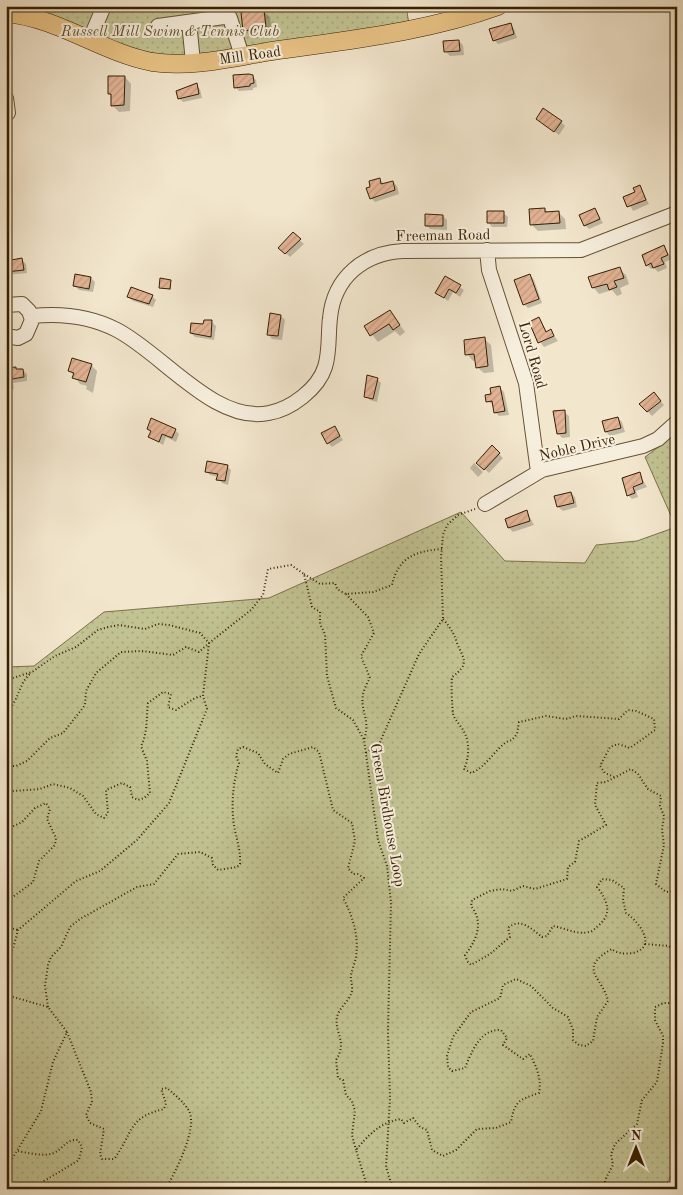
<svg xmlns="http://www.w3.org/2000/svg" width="683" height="1195" viewBox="0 0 683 1195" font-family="'Old Standard TT',serif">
	<defs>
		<pattern id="park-dots" width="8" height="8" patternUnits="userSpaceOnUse" patternTransform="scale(1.25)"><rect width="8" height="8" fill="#c2c393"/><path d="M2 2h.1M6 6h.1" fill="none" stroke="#a7a77d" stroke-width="1.8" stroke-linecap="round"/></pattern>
		<pattern id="building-hatch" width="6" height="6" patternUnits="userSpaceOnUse" patternTransform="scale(1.25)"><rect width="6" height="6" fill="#e2b394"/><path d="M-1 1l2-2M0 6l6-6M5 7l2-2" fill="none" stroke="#c29a7e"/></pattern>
	</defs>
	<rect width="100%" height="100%" fill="#f2e6cd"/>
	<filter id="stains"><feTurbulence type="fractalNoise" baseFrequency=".004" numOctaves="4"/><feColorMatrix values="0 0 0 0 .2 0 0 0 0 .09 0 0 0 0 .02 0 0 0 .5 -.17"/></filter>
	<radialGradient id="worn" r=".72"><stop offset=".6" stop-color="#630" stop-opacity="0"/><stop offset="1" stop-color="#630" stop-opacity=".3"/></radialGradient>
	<path fill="url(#park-dots)" stroke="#7c714a" d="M 25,6 L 406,6 L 409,24 L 185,57 L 138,53 L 68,21 Z
		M 677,433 L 677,1167 L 663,1189 L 6,1189 L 6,667 L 34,666 L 104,612 L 269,598 L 461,512 L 505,561 L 585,563 L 596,545 L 637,541 L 676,527 L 645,457 Z"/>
	<path fill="#0003" d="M 77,6 L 92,6 L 91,11 L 80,9 Z
		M 263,11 L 270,17 L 272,34 L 251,37 L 244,30 Z
		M 510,24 L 514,29 L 517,38 L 498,44 L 494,40 Z
		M 459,41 L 463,45 L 464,55 L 450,56 L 446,52 Z
		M 252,76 L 256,80 L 257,87 L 253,88 L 253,90 L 239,91 L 235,87 Z
		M 125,77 L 131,84 L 130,111 L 119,112 L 112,105 L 112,96 L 109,93 Z
		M 196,85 L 200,89 L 202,98 L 183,102 L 179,98 L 183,88 Z
		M 561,122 L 565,126 L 559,135 L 542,123 Z
		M 380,180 L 384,184 L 393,182 L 397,186 L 399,194 L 375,202 L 371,198 L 371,187 Z
		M 640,187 L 649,204 L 633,211 L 625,197 L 636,193 Z
		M 545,209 L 548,213 L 558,212 L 565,219 L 566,229 L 538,231 L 532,225 Z
		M 595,210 L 603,223 L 589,229 L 585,225 Z
		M 503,213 L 508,217 L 507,227 L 492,227 L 488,222 Z
		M 443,216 L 447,220 L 447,230 L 430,229 L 426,225 Z
		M 293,234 L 304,244 L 290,257 L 280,248 Z
		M 664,247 L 672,259 L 665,262 L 667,268 L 658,272 L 654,268 L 651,269 L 647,265 Z
		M 22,260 L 26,264 L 27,273 L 6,275 L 6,262 Z
		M 619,269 L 626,275 L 629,284 L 620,288 L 622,294 L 617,296 L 612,290 L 599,294 L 593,287 Z
		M 530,275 L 534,280 L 542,303 L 528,308 L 524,304 Z
		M 91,278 L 95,282 L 93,292 L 79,290 L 75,286 Z
		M 445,278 L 464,290 L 460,297 L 453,292 L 448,301 L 437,293 Z
		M 171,281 L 171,290 L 160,287 Z
		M 152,296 L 156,300 L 153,307 L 133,301 L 128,297 Z
		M 390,311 L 405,332 L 400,336 L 395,331 L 378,342 L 366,327 Z
		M 271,315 L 281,316 L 285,320 L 282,340 L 272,339 L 268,334 Z
		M 539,318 L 547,332 L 551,331 L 558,341 L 544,347 L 540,342 L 531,322 Z
		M 212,322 L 216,326 L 214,340 L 195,337 L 191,333 Z
		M 484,339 L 491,345 L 494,372 L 484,373 L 477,367 L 476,360 L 473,361 L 467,354 Z
		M 91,365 L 97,371 L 93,393 L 86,389 L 87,386 L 80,384 L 70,371 Z
		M 6,370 L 23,370 L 27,374 L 27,381 L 13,383 L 14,389 L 8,389 Z
		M 377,379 L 381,383 L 377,402 L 370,400 L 366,396 Z
		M 500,388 L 504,392 L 509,415 L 499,416 L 495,412 L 494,405 L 487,401 Z
		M 658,398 L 664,405 L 652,416 L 641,404 Z
		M 564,412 L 569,416 L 570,437 L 562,438 L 558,433 Z
		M 618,418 L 622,422 L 625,432 L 610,436 L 606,432 Z
		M 334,427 L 343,440 L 332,447 L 328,443 Z
		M 148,428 L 175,430 L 179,434 L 176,442 L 166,437 L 163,445 L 150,437 L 152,432 Z
		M 492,447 L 503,458 L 489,473 L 478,463 Z
		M 474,463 L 483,472 L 478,477 L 470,468 Z
		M 227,466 L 231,470 L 228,485 L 222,483 L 218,477 L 210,475 L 206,471 Z
		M 639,474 L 647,487 L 636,491 L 638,497 L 632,499 L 628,495 Z
		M 571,493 L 575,497 L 577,507 L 563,511 L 558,507 Z
		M 527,512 L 534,525 L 513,532 L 509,528 Z"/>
	<path fill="url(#building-hatch)" stroke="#371f00" d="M 264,9 L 266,28 L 243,31 L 241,12 Z
		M 511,23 L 514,34 L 493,41 L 489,29 Z
		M 459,40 L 460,51 L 444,52 L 443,41 Z
		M 249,74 L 253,75 L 254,83 L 250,84 L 250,86 L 234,88 L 233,75 Z
		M 108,76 L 125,76 L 124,105 L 111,106 L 111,94 L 108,94 Z
		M 197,83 L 199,94 L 178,99 L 176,91 Z
		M 543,108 L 562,121 L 554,132 L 536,119 Z
		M 380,178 L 381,184 L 393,181 L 395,190 L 370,199 L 366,188 L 370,187 L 369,181 Z
		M 640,185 L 646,200 L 627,207 L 623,197 L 635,192 L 633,188 Z
		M 545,208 L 545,212 L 559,211 L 560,223 L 530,225 L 529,209 Z
		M 595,208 L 600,219 L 584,226 L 579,215 Z
		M 487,211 L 504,211 L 504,223 L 487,223 Z
		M 425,214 L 443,215 L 443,226 L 425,226 Z
		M 293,232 L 301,239 L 285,254 L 278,248 Z
		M 664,245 L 668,255 L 661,258 L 664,264 L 653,268 L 651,263 L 646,266 L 642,255 Z
		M 22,258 L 24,270 L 6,272 L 6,261 Z
		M 620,267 L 624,278 L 614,281 L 617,287 L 609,290 L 607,284 L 592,288 L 588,277 Z
		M 75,274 L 91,277 L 89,289 L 73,286 Z
		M 530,274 L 539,299 L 523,305 L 514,280 Z
		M 445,276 L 461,285 L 456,293 L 449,289 L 444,298 L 435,293 Z
		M 160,278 L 171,280 L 170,289 L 159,288 Z
		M 131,287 L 153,295 L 149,304 L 127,297 Z
		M 390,310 L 400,325 L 393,330 L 389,324 L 370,336 L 364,326 Z
		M 270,313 L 281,315 L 278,336 L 267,335 Z
		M 539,317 L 546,332 L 551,329 L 554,336 L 538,343 L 529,322 Z
		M 204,320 L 212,320 L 211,337 L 190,333 L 191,323 L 203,324 Z
		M 485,337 L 488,366 L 476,368 L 474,354 L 465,355 L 464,340 Z
		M 72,358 L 92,364 L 86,382 L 72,378 L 74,373 L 68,371 Z
		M 16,367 L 16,369 L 23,369 L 24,377 L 6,380 L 6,368 Z
		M 367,375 L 378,378 L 373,399 L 364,397 Z
		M 500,386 L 505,411 L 494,413 L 492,401 L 486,402 L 485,395 L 491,394 L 490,388 Z
		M 654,392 L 661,401 L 647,412 L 639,404 Z
		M 565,410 L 566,433 L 557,434 L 553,411 Z
		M 618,417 L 621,428 L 605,432 L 602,421 Z
		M 151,418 L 176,429 L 172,438 L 162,434 L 159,442 L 148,437 L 151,431 L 147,429 Z
		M 335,426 L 340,436 L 327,444 L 321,433 Z
		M 492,445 L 500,453 L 484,470 L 476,463 Z
		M 207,461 L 228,465 L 225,481 L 216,480 L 218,474 L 205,472 Z
		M 640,472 L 643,483 L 633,487 L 635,493 L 627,496 L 622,478 Z
		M 571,492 L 574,503 L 557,507 L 554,496 Z
		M 527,510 L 530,521 L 508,528 L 505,519 Z"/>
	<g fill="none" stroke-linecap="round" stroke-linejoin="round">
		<g stroke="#665133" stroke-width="16">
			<path id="minor" d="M 189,22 L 193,62
				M 158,26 L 224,17 L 230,18 L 242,56
				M 90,39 L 104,6
				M 6,98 L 8,113
				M 487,250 L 489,270 L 526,383 L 538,472
				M 6,305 L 22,304 L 29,311 L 32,320 L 26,334 L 18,338 L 6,336
				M 32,316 C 61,313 90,316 117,330 C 163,354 215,424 269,413 C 291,409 318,389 325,367 C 330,351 328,334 330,318 C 334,277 364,253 403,251 L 581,250 L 677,213
				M 485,504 L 542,470 L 643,446 L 658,439 L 677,422"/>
		</g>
		<g stroke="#371f00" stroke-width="19">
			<path id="major" d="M 6,13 C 59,18 101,52 152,62 C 191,68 234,57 272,51 C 348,40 426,32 498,6"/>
		</g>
		<path stroke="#371f00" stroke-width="2" stroke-dasharray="1 2.5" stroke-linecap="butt" d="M 304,574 L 320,584 L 335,583 L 337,589 L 346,594 L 373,592 L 392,585 C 398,557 416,551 442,549
			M 346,594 L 368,617 L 374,633 L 361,656 L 370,678 C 352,708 373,713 364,740
			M 443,619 C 450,627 454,633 457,643 C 464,660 470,664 452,677 C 451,683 452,708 453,713 C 454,719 458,722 461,727 C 470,738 470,757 464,769 L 471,773 C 487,768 499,742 512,740 L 517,734 L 519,722 L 546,716 L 566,719 L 576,716 L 619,719 L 628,710 L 636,711 L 654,719 L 655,730 L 630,748 L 618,744 L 610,747 L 600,766 L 605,773 L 614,777
			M 6,680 L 32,672 L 55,656 L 76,647 L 98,630 L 108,627 L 119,625 L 145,629 L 158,624 L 169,625 L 200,633 L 209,643 L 251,610 L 263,595 L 268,569 L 291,565 L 304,574 L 312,607 L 320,612 L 320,624 L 325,634 L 327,676 L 336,708 L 353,720 L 364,740 L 378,840 L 387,866 L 391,902 L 388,1032 L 390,1098 L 386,1167 L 393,1189
			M 6,706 L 11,707 C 19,697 20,682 30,674
			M 366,753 L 380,742 L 419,654 L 443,619 L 441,557 L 443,535 L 447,525 L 458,515 L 475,509
			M 6,766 L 16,766 L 27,761 L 50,738 L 63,733 L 85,705 L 86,691 L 96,673 L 121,652 L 142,651 L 173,655 L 186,647 L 199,652 L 209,643 L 203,696 L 207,709 L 169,803 L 137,840 L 100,871 L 76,881 L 18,930 L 13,949 L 6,960
			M 6,793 L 12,791 L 40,789 L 53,784 L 70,788 L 83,796 L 96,814 L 104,818 L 108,813 L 106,790 L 122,783 L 130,787 L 132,797 L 138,800 L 144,798 L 150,793 L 147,761 L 141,746 C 148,732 146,718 148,703 L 163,692 L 171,694 L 168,707 L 176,710 L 195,698 L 202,696
			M 6,853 L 12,827 L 22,822 L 35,808 L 46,803 L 50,809 L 47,819 L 56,838 L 55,845 L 39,861 L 33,882 L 6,902
			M 6,927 L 18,930
			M 645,944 L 669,946 L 677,954
			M 6,995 L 48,1007 L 67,1032 L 53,1062 L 41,1111 L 6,1169
			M 48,1007 L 45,986 L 48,965 L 51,957 L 61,947 L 70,927 L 80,919 L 137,887 L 154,884 L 178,854 L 200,852 L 212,858 L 213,865 L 218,870 L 237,867 L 240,864 C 241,850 236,838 234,825 C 231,805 233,782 239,763 L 236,756 L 238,749 L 243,747 L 258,753 L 265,764 L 278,773 L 283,759 L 289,754 L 313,747 L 319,752 L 333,810 L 352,823 L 355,841 L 348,868 L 353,874 L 358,874 L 364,878 L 343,898 C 353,916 359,937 356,957 C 355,963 352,969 351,975 C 350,981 354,988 351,994 C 348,1002 339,1008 337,1017 C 334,1033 348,1041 336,1060 L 338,1078 L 343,1080 L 346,1095 L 352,1101 L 355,1111 L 352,1135 L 356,1150
			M 67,1032 L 91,1092 L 92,1102 L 86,1115 L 90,1123 L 104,1129 L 100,1154 L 102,1159 L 114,1159 C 134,1132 127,1118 164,1109 L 166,1103 L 161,1089 L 167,1088 C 175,1095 184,1102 189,1111 C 198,1129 175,1172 166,1189
			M 18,1151 C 28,1153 44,1157 54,1153 C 64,1148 66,1139 78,1140 L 82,1147 L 79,1160 L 44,1181 L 40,1189
			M 63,1189 L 75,1186 L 76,1189
			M 368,1189 L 356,1150 C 368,1135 381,1122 401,1119 L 404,1123 L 413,1118 L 420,1127 L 427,1130 L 432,1150 L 443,1156 L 456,1150 L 477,1129 L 496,1128 L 511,1122 C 515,1100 519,1100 539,1093 C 542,1079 536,1066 530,1054 L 523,1059 L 503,1045 L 507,1038 L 501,1030 C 480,1029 472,1051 465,1068 L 452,1071 L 448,1067 L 447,1056 L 453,1037 L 471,1012 L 500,998 L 503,985 L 516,979 L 531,986 L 553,1008 L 568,1017 L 573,1030 L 573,1040 L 579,1045 L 586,1046 L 593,1041 L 597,1017 L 608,1001 C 603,977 576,969 612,949 C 619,956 639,955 644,946 C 650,935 634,918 626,913 L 623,900 L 624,888 L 612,880 L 602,879 L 597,887 C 607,900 613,913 599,925 C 596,928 593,931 589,932 C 577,935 565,928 553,926 L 547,936 L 542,937 C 532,929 520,917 508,928 L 510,937 L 490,954 L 471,965 L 467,961 L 465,955 C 477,940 484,922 471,906 L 472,900 L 490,891 L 502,889 L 512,891 L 523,886 L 535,889 L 567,879 L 568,867 L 575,862 L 579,841 L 606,825 L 595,805 L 597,783 L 606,782 L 631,769 L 638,774 L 648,789 L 661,796 L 660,806 L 664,816 L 662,830 L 664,845 L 656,884 L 666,892 L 677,891
			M 496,1189 L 503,1186 L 513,1189
			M 605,1189 L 605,1180 L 613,1165 L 611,1154 L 615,1144 L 637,1124 L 642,1100 L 657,1082 L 663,1043 L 663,1036 L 655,1020 L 655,1007 L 664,1003 L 677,1003"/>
		<use href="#minor" stroke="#f7efde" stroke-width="14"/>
		<use href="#major" stroke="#e9c386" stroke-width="18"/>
	</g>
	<g text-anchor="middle" stroke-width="4" stroke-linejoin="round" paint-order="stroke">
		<g font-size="15" font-style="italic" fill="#61502c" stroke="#f7efde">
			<text x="170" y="36">Russell Mill Swim &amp; Tennis Club</text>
		</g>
		<g font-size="15" fill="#371f00" stroke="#f7efde">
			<text transform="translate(250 55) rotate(-8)" y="5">Mill Road</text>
			<text transform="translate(443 235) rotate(-1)" y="5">Freeman Road</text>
			<text transform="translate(533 355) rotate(74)" y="5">Lord Road</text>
			<text transform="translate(577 447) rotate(-13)" y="5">Noble Drive</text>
			<text transform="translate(388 815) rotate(80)" y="5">Green Birdhouse Loop</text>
		</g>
	</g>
	<rect width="683" height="1195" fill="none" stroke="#f2e6cd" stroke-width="25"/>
	<rect x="8" y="8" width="668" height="1180" fill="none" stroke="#371f00" stroke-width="2.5"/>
	<rect x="12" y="12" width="658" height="1170" fill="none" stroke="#371f00"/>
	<g transform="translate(636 1148)" stroke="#f7efde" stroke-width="4" paint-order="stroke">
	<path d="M0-4L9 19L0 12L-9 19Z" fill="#371f00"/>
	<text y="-8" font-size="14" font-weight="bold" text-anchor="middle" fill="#371f00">N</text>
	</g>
	<rect width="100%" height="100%" filter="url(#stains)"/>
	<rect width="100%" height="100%" fill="url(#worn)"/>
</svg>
